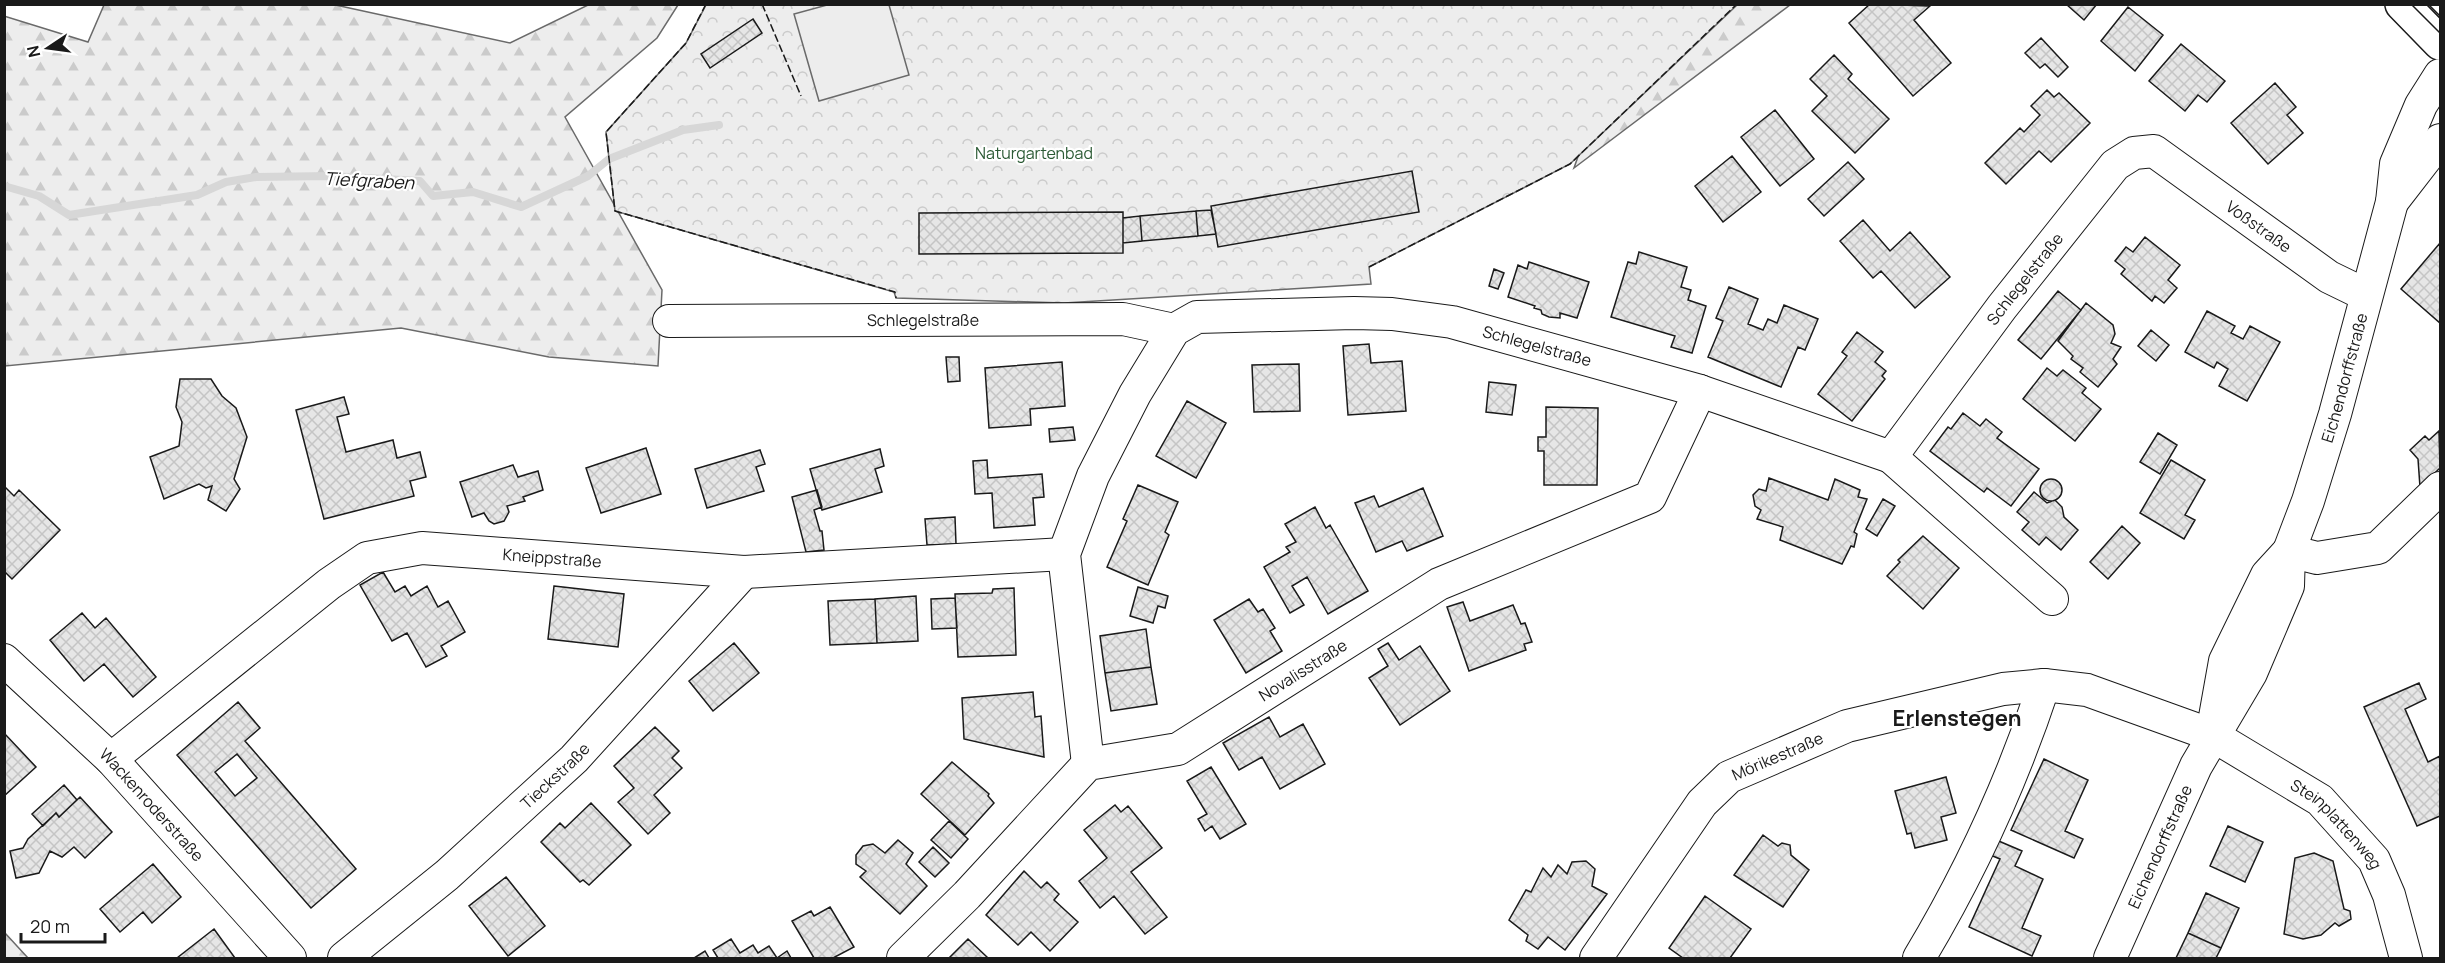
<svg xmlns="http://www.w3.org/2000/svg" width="2445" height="963" viewBox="0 0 2445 963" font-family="Manrope,sans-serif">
	<defs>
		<pattern id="forest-firs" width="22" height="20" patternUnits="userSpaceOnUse" patternTransform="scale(1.5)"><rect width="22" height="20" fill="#ededed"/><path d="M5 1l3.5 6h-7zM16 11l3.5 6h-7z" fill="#cbcbcb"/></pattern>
		<pattern id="park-crowns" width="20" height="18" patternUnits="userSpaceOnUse" patternTransform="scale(1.5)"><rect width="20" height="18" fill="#ededed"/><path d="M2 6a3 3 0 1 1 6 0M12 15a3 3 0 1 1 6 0" fill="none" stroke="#cbcbcb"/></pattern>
		<pattern id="building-cross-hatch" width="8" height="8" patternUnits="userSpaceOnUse" patternTransform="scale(1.5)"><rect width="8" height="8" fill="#e6e6e6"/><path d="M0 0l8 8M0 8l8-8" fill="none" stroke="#c5c5c5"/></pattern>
	</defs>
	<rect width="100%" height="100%" fill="#fff"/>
	<path fill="url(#forest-firs)" stroke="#6a6a6a" stroke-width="1.5" d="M 331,4 L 510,43 L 588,5 L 678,5 L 657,38 L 565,117 L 662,290 L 658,366 L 549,357 L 401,328 L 5,366 L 4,16 L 88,42 L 104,5 Z
		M 1631,5 L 1790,5 L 1574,168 Z
		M 4,933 L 5,933 L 28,958 L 5,958 Z"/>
	<path fill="url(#park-crowns)" stroke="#6a6a6a" stroke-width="1.5" d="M 706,5 L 1737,5 L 1570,164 L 1369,267 L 1371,284 L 1064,303 L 896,298 L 894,292 L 615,211 L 606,132 L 686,43 Z"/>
	<path fill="#ededed" stroke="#6a6a6a" stroke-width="1.5" d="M 827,5 L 889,5 L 909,75 L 819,101 L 794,14 Z"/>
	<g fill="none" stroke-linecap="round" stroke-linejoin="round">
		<path stroke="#d7d7d7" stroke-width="8" d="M 4,186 L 39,196 L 69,215 L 197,195 L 226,182 L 256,177 L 331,176 L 420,181 L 433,196 L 473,192 L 521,207 L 588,176 L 609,159 L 683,130 L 719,125"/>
	</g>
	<path fill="url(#building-cross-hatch)" stroke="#1a1a1a" stroke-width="1.5" fill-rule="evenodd" d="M 1870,4 L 1930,6 L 1914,20 L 1951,63 L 1913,96 L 1849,23 Z
		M 2066,4 L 2097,4 L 2084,20 Z
		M 2128,7 L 2163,35 L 2135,71 L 2101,41 Z
		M 753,19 L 762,33 L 710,68 L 701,54 Z
		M 2041,38 L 2068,67 L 2058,77 L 2045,64 L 2040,68 L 2025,53 Z
		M 2181,44 L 2225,81 L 2207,102 L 2198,95 L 2185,111 L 2149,81 Z
		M 1834,55 L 1852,74 L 1848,79 L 1889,119 L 1855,153 L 1812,111 L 1827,96 L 1810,79 Z
		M 2275,83 L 2296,107 L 2287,115 L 2303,133 L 2268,164 L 2231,123 Z
		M 2047,90 L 2054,97 L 2059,93 L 2090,123 L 2051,162 L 2039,151 L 2006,184 L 1985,163 L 2020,128 L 2024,132 L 2040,115 L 2031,106 Z
		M 1775,110 L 1814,159 L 1780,186 L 1741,137 Z
		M 1732,156 L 1761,192 L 1723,222 L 1695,186 Z
		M 1848,162 L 1864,179 L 1824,216 L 1808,199 Z
		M 1412,171 L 1419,212 L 1218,247 L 1211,206 Z
		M 1211,210 L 1216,234 L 1198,236 L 1196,211 Z
		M 1196,211 L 1198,236 L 1142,241 L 1140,216 Z
		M 1123,212 L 1123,253 L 919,254 L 919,213 Z
		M 1140,216 L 1142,241 L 1123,243 L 1123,218 Z
		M 1863,220 L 1890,251 L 1910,232 L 1950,277 L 1915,308 L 1881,271 L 1873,278 L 1840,241 Z
		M 2145,237 L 2180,265 L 2168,280 L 2177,288 L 2164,303 L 2155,296 L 2152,301 L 2121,274 L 2125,269 L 2115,261 L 2126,247 L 2133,252 Z
		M 2440,243 L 2440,323 L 2401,289 Z
		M 1639,252 L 1687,267 L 1681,287 L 1691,290 L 1688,300 L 1706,306 L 1692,353 L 1671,347 L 1675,336 L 1611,317 L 1628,262 L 1636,264 Z
		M 1529,262 L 1589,282 L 1577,318 L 1560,313 L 1560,318 L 1549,317 L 1542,314 L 1541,310 L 1534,308 L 1535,306 L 1508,297 L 1518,265 L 1527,269 Z
		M 1494,269 L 1504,273 L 1498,289 L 1489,286 Z
		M 1729,287 L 1758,299 L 1748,324 L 1763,330 L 1768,319 L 1777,323 L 1784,305 L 1818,319 L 1805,350 L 1798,347 L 1781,387 L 1708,357 L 1723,321 L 1716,318 Z
		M 2058,291 L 2081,310 L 2041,359 L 2018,340 Z
		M 2086,303 L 2113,325 L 2115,334 L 2111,343 L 2121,347 L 2113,359 L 2117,364 L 2098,387 L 2080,372 L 2083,368 L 2071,359 L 2073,356 L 2058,341 Z
		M 2207,311 L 2235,326 L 2231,333 L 2243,339 L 2250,326 L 2280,342 L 2247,401 L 2219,386 L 2228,369 L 2217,362 L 2214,368 L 2185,352 Z
		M 2151,330 L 2169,345 L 2156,361 L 2138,346 Z
		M 1857,332 L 1883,352 L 1875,362 L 1886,371 L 1882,376 L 1885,379 L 1852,421 L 1818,394 L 1847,356 L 1842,352 Z
		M 1369,344 L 1371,363 L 1402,361 L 1406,411 L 1348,415 L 1343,346 Z
		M 946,357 L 959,357 L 960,381 L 948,382 Z
		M 1062,362 L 1065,406 L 1030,409 L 1031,425 L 989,428 L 985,368 Z
		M 1299,364 L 1300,411 L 1254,412 L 1252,365 Z
		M 2047,368 L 2057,376 L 2063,370 L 2086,388 L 2082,393 L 2101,409 L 2075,441 L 2023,399 Z
		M 180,379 L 211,379 L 222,396 L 236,408 L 247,437 L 234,479 L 240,489 L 226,511 L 208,500 L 212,486 L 206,488 L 199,484 L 164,499 L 150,457 L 179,446 L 182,422 L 176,407 Z
		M 1489,382 L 1516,385 L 1512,415 L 1486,412 Z
		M 344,397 L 349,414 L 337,417 L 346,452 L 393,440 L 397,458 L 420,452 L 426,477 L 410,481 L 414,496 L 324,519 L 296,410 Z
		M 1187,401 L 1226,423 L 1196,478 L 1156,456 Z
		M 1546,407 L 1598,408 L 1597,485 L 1544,485 L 1544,451 L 1538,451 L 1538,437 L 1546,437 Z
		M 1963,413 L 1980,426 L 1986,419 L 2002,432 L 1997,438 L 2039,469 L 2011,506 L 1987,488 L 1984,492 L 1930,451 L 1948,427 L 1951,429 Z
		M 1073,427 L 1075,440 L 1050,442 L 1049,429 Z
		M 2439,431 L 2440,468 L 2420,487 L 2418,459 L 2410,450 L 2425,436 L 2429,440 Z
		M 2158,433 L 2177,445 L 2160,474 L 2140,462 Z
		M 646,448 L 661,494 L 601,513 L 586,468 Z
		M 880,449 L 884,466 L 875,469 L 882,492 L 822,510 L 810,469 Z
		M 760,450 L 765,464 L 756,467 L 764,491 L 707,508 L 695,469 Z
		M 987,460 L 988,478 L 1042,474 L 1044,497 L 1033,498 L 1035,525 L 994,528 L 992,493 L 975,494 L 973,461 Z
		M 2171,460 L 2205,480 L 2185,515 L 2195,520 L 2184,539 L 2140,513 Z
		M 513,465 L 518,477 L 538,471 L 543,490 L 523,497 L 525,501 L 507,506 L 509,512 L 504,521 L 494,524 L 489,521 L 484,513 L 472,517 L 460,482 Z
		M 1769,478 L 1828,500 L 1835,479 L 1860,490 L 1858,497 L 1867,499 L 1854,532 L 1857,534 L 1854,547 L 1851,546 L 1842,564 L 1780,540 L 1783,527 L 1757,519 L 1761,510 L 1755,506 L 1753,495 L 1759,489 L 1766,491 Z
		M2040 490a11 11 0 1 1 22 0a11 11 0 1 1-22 0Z
		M 1138,485 L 1178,502 L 1165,532 L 1169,535 L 1148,585 L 1107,567 L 1127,521 L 1123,519 Z
		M 4,486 L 14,496 L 19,490 L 60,530 L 12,579 L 4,571 Z
		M 1423,488 L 1443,536 L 1407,551 L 1402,541 L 1376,552 L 1355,503 L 1374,496 L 1379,507 Z
		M 817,490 L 822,507 L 814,510 L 820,531 L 822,531 L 824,550 L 806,552 L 792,497 Z
		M 2034,492 L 2047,503 L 2055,500 L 2062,507 L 2064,517 L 2078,530 L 2061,550 L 2046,537 L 2039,545 L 2022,530 L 2029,522 L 2017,512 Z
		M 1883,499 L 1895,506 L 1877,536 L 1866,529 Z
		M 1315,507 L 1326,528 L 1330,525 L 1368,591 L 1328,614 L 1307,577 L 1292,586 L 1304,605 L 1290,613 L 1264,567 L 1290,552 L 1286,547 L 1296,542 L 1285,524 Z
		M 955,517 L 956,544 L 927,545 L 925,519 Z
		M 2122,526 L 2140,543 L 2108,579 L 2090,562 Z
		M 1923,536 L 1959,568 L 1923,609 L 1887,576 L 1900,562 L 1898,560 Z
		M 383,572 L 395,592 L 405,586 L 411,596 L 427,586 L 438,607 L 448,601 L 465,632 L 441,646 L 447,656 L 426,667 L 407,633 L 392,641 L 360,585 Z
		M 554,586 L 624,594 L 618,647 L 548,639 Z
		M 1138,587 L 1168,596 L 1165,608 L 1158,606 L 1153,623 L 1130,616 Z
		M 1014,588 L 1016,655 L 958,657 L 955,594 L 992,593 L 993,589 Z
		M 916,596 L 918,641 L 877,643 L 875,599 Z
		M 955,598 L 957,628 L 932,629 L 931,599 Z
		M 875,599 L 877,643 L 830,645 L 828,601 Z
		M 1249,599 L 1258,612 L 1263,609 L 1275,628 L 1270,631 L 1282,651 L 1246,673 L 1214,620 Z
		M 1463,602 L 1470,621 L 1513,605 L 1521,624 L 1525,623 L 1532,642 L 1524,644 L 1526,650 L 1469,671 L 1447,607 Z
		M 82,613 L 95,628 L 106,618 L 156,677 L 133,697 L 104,664 L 84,681 L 50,640 Z
		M 1146,629 L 1151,667 L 1105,673 L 1100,636 Z
		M 734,643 L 759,673 L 713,711 L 689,681 Z
		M 1388,643 L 1399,660 L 1420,646 L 1450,691 L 1400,725 L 1369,678 L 1388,666 L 1378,649 Z
		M 1151,667 L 1157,704 L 1111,711 L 1105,673 Z
		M 2419,683 L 2426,699 L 2405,709 L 2428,762 L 2440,756 L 2440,816 L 2417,826 L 2364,707 Z
		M 1033,692 L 1035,717 L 1041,716 L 1044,757 L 964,739 L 962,698 Z
		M 238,702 L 260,728 L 245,741 L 356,869 L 311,908 L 177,755 ZM 237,754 L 257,778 L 235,796 L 215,772 Z
		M 1269,717 L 1280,737 L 1303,724 L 1325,764 L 1280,789 L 1262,757 L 1239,770 L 1223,743 Z
		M 655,727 L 679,751 L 672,758 L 682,768 L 654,795 L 670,813 L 648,834 L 618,802 L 634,788 L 614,766 Z
		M 4,733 L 36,767 L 4,796 Z
		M 2044,759 L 2088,780 L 2065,831 L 2083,839 L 2074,858 L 2011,830 Z
		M 952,762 L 989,794 L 988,796 L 994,803 L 965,835 L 921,794 Z
		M 1211,767 L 1246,824 L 1220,839 L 1212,826 L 1205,831 L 1198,819 L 1207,814 L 1187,781 Z
		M 1946,777 L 1956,813 L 1941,817 L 1947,840 L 1915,848 L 1911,833 L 1907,834 L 1895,791 Z
		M 64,785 L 77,800 L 59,817 L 56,813 L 43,826 L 32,814 Z
		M 80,797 L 112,832 L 85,858 L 74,847 L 62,857 L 50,851 L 39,873 L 16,878 L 10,851 L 23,848 L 28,839 L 56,813 L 59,817 Z
		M 591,803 L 631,845 L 589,885 L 583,880 L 580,882 L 541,842 L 560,823 L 565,828 Z
		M 1115,805 L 1121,812 L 1128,806 L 1162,848 L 1131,872 L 1167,917 L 1145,934 L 1114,896 L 1100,908 L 1079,881 L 1107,858 L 1084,830 Z
		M 949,821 L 968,839 L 951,858 L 931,840 Z
		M 2228,826 L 2263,842 L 2245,882 L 2210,866 Z
		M 1763,835 L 1778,846 L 1782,843 L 1790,845 L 1791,855 L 1809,870 L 1783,907 L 1734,875 Z
		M 1994,839 L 2022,851 L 2015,866 L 2043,879 L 2022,928 L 2041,936 L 2032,956 L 1969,927 L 2000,859 L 1988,854 Z
		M 898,840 L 913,853 L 906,864 L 927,886 L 900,914 L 860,877 L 866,871 L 856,864 L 856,855 L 863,846 L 873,844 L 885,853 Z
		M 933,847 L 949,863 L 935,877 L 919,862 Z
		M 2314,853 L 2333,861 L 2344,909 L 2350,911 L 2351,919 L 2339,926 L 2335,923 L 2321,935 L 2303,939 L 2284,934 L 2295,858 Z
		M 1586,861 L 1595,869 L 1592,886 L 1607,894 L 1565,950 L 1548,937 L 1538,949 L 1526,941 L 1528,935 L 1509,920 L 1526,890 L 1531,892 L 1543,868 L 1551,877 L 1558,865 L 1567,874 L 1572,862 Z
		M 153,864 L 181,897 L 152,923 L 143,912 L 120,932 L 100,909 Z
		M 1024,871 L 1041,888 L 1047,882 L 1059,894 L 1054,900 L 1078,922 L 1050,951 L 1031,932 L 1018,945 L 986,915 Z
		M 506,877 L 545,926 L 508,956 L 469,906 Z
		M 2206,893 L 2239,908 L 2221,948 L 2188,933 Z
		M 1705,896 L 1751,929 L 1730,958 L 1683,958 L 1669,948 Z
		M 830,907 L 854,947 L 833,958 L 814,958 L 792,921 L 811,911 L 814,916 Z
		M 214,929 L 235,958 L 177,958 Z
		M 2188,933 L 2221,948 L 2216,958 L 2176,958 Z
		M 731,939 L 740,953 L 753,945 L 758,953 L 769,946 L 777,958 L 787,951 L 791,958 L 718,958 L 713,950 Z
		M 968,939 L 988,958 L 949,958 Z
		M 705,951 L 709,958 L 694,958 Z"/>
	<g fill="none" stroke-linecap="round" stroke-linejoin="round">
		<g stroke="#1a1a1a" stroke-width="34">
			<g id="minor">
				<path d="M 2392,202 L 2440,140"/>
				<path id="s1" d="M 669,321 L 1123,319 L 1174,330"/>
				<path d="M 1891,457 L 2052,599"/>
				<path d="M 2289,551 L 2317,558 L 2378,548 L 2440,488"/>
				<path id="s2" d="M 4,660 L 111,759 L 290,958"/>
				<path d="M 2215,717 L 2225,661 L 2267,575 L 2289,551"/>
				<path id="s3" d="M 111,759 L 329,584 L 367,558 L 422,548 L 744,572 L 1064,554"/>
				<path id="s4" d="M 1088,764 L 1064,554 L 1093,476 L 1135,394 L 1174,330 L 1197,317 L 1354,313 L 1392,314 L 1452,322 L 1700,391 L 1891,457 L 2002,307 L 2115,165 L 2134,153 L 2154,151 L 2329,277 L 2366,295"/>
				<path id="s5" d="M 344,958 L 447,875 L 574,759 L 744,572"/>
				<path id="s6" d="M 903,958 L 967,895 L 1088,764 L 1178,749 L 1439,584 L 1650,497 L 1700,391"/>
				<path id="s7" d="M 1596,958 L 1702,803 L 1729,777 L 1847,726 L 2003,689 L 2044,685 L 2087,690 L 2212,735 L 2320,800 L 2374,860 L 2389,895 L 2406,958"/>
				<path d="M 1919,958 C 1970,873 2013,779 2044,685"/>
				<path id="s8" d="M 2110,958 L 2196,766 L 2251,673 L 2288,586 L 2289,551 L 2308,501 L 2335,414 L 2392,202 L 2396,164 L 2421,105 L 2440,75"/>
			</g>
		</g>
		<g stroke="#1a1a1a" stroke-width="36">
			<path id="major" d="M 2402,4 L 2440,43"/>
		</g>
		<use href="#minor" stroke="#fff" stroke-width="32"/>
		<use href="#major" stroke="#fff" stroke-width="33"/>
		<path stroke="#1a1a1a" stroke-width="1.5" d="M 2411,4 L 2440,33
			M 2428,4 L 2440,16"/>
		<path stroke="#1a1a1a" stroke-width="1.5" stroke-dasharray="8 3" stroke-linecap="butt" d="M 706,4 L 686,43 L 606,132 L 615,211 L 895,292 L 896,298
			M 762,4 L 801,96
			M 1369,267 L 1570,164 L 1737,4"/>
	</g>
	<g text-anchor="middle" stroke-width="4.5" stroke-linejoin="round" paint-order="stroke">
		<g font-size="16" fill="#2b5a34" stroke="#fff">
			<text x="1034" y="159">Naturgartenbad</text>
		</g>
		<g font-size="16" fill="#1a1a1a" stroke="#fff">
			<text dy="6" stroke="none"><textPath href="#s4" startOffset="1743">Voßstraße</textPath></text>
			<text dy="6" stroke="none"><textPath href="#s4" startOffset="1426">Schlegelstraße</textPath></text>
			<text dy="6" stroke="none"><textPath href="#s1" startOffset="254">Schlegelstraße</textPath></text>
			<text dy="6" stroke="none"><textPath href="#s4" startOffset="832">Schlegelstraße</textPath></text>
			<text dy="6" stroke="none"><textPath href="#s8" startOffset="630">Eichendorffstraße</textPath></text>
			<text dy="6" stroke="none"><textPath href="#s3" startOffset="512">Kneippstraße</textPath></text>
			<text dy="6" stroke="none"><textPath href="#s6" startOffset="507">Novalisstraße</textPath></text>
			<text dy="6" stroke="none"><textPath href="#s7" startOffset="278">Mörikestraße</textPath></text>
			<text dy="6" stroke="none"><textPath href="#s5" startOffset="279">Tieckstraße</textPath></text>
			<text dy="6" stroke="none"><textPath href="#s2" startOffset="207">Wackenroderstraße</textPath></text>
			<text dy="6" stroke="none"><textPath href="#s7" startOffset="886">Steinplattenweg</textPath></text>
			<text dy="6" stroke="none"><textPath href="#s8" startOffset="122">Eichendorffstraße</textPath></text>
		</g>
		<g font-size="18" font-style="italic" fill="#1a1a1a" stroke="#fff">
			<text transform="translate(369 181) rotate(3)" y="6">Tiefgraben</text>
		</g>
		<g font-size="22" font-weight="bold" fill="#1a1a1a" stroke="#fff">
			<text x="1957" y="726">Erlenstegen</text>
		</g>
	</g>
	<rect width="2445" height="963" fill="none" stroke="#1a1a1a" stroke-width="12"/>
	<g transform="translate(48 48) rotate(257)" stroke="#ffffff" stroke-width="4.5" paint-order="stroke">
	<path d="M0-4.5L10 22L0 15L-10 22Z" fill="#1a1a1a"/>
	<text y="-9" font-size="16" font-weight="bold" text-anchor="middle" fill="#1a1a1a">N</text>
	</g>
	<path d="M21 933v9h84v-9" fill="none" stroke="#1a1a1a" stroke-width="3"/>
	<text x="30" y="933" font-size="18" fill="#1a1a1a" stroke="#ffffff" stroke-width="4.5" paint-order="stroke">20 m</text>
</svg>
